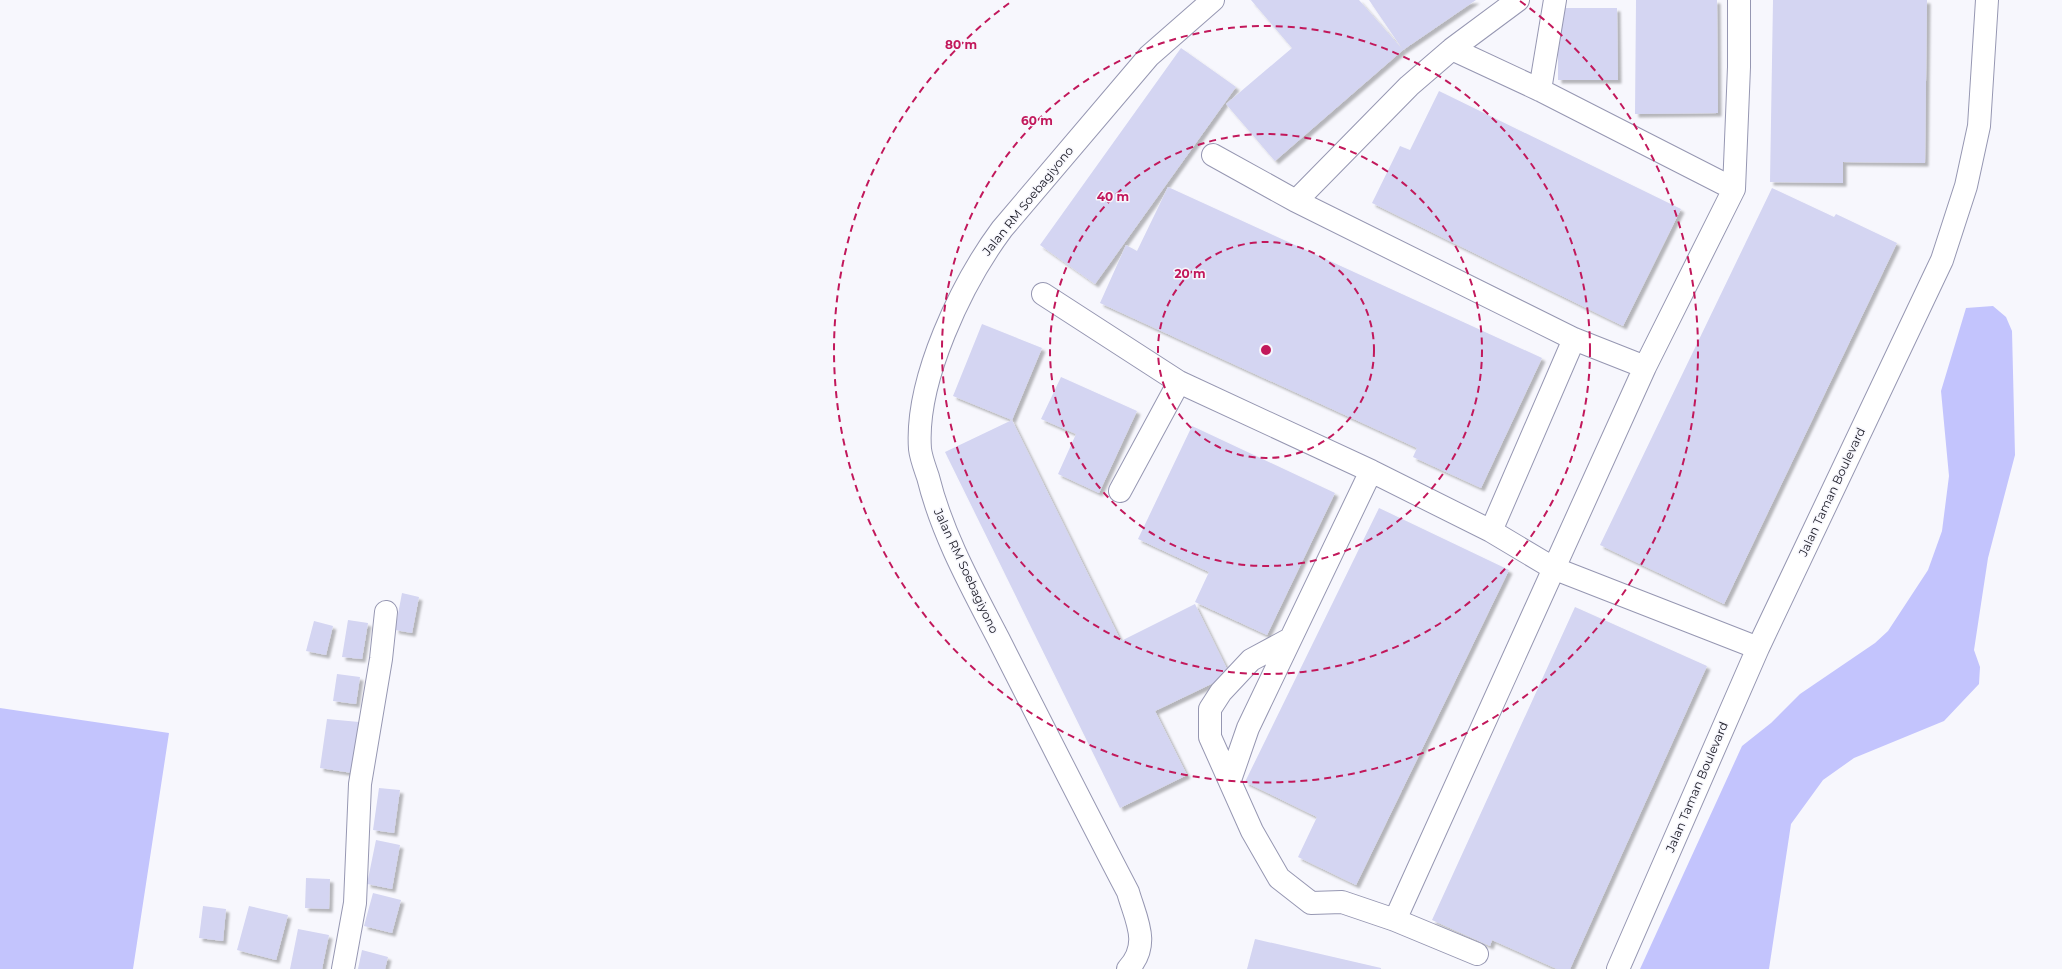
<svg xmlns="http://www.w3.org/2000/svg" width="2062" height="969" viewBox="0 0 2062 969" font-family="Montserrat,sans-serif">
	<defs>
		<filter id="shadow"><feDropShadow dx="3.5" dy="3.5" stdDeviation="1" flood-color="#0004"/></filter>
	</defs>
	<rect width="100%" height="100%" fill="#f7f7fd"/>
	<path fill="#c3c4fd" d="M 1993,306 L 2006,317 L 2012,331 L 2015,455 L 1988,558 L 1974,650 L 1980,667 L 1979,684 L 1944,721 L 1854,758 L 1823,780 L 1791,824 L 1769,969 L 1640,969 L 1742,746 L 1771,723 L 1800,694 L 1875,643 L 1888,631 L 1928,570 L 1942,531 L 1949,476 L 1941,391 L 1966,308 Z
		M 0,708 L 169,733 L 133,969 L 0,969 Z"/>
	<path fill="#d4d5f2" filter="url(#shadow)" d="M 1251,0 L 1359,0 L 1403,50 L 1369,0 L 1476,0 L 1403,50 L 1275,161 L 1226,104 L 1292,48 Z
		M 1636,0 L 1717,0 L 1718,113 L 1635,114 Z
		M 1773,0 L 1927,0 L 1925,163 L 1843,162 L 1843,183 L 1770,182 Z
		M 1558,8 L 1617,8 L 1618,80 L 1558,80 Z
		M 1181,48 L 1236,87 L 1095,284 L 1040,245 Z
		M 1439,91 L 1681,209 L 1623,326 L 1372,203 L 1400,146 L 1410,150 Z
		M 1168,187 L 1542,358 L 1481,488 L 1413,457 L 1417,448 L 1100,303 L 1126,245 L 1137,251 Z
		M 1772,188 L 1834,217 L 1836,214 L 1897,243 L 1724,604 L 1600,545 Z
		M 982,324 L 1042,348 L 1012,420 L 953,396 Z
		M 1061,377 L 1137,411 L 1099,493 L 1058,474 L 1076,434 L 1041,419 Z
		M 1012,420 L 1121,641 L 1195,604 L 1230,675 L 1155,711 L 1187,775 L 1120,808 L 945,452 Z
		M 1192,426 L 1335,493 L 1267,635 L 1195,602 L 1209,572 L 1138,539 Z
		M 1379,508 L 1509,570 L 1356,885 L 1298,857 L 1317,817 L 1245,782 Z
		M 402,593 L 419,597 L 412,633 L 395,630 Z
		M 1575,607 L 1707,666 L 1570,969 L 1557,969 L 1492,940 L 1490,946 L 1432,920 Z
		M 348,620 L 368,623 L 362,659 L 342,657 Z
		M 314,621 L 333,626 L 326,655 L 306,651 Z
		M 337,674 L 360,677 L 356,704 L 333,701 Z
		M 327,719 L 359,722 L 352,773 L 320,768 Z
		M 379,788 L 400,790 L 394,833 L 373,830 Z
		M 376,840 L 400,845 L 392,889 L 367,884 Z
		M 306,878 L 330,879 L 329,909 L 305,908 Z
		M 373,893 L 401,900 L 392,933 L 364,926 Z
		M 203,906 L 226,909 L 223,941 L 199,938 Z
		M 249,906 L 288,915 L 276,960 L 237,950 Z
		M 298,929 L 329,935 L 322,969 L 290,969 Z
		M 1255,939 L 1381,968 L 1381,969 L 1247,969 Z
		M 362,950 L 388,957 L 385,969 L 358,969 Z"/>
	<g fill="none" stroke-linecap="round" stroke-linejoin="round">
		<g stroke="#9697b2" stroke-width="24">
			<path id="minor" d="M 1452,49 L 1540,90 L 1734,189
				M 1540,90 L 1555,0
				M 1213,155 L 1296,201 L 1574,339 L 1645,367
				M 1296,201 L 1409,86 L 1452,49 L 1518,0
				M 1043,294 L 1179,382 L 1371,471 L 1491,531 L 1553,568 L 1758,648
				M 1120,491 L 1179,382
				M 1491,531 L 1574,339
				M 1290,639 L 1251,660 L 1221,692 L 1210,709 L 1210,737 L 1252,831 L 1279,878 L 1311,903 L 1342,902 L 1395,920 L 1477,954
				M 1230,780 L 1248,728 L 1371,471
				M 1395,920 L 1645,367 L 1734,189 L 1739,67 L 1739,0
				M 343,969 L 355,903 L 360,784 L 381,659 L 386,612
				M 1128,969 C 1151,944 1136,920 1128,892 C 1084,808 1041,723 998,638 C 971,586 942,534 928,477 C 925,468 921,458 920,449 C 915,380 962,283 1002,229 L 1149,56 L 1213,0
				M 1618,969 L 1758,648 L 1942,260 L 1966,186 L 1979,126 L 1987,0"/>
		</g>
		<use href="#minor" stroke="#fff" stroke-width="22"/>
	</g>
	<g fill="none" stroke="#c2185b" stroke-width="2" stroke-dasharray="7 5">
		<circle cx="1266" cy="350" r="108"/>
		<circle cx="1266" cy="350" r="216"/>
		<circle cx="1266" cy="350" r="324"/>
		<path d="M1520 1A432 432 0 1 1 1012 1"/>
	</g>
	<g text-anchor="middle" stroke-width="3" stroke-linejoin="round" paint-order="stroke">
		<g font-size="12" fill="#161620" stroke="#f7f7fd">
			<text transform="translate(1028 201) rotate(-51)" y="4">Jalan RM Soebagiyono</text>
			<text transform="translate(1832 492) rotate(-65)" y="4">Jalan Taman Boulevard</text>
			<text transform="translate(966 571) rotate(65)" y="4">Jalan RM Soebagiyono</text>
			<text transform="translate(1697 787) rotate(-67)" y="4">Jalan Taman Boulevard</text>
		</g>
	</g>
	<circle cx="1266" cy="350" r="6" fill="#c2185b" stroke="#f7f7fd" stroke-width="2"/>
	<g font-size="12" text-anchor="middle" font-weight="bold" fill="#c2185b" stroke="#f7f7fd" stroke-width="3" stroke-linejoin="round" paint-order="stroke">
		<text x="961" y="49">80 m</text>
		<text x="1037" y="125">60 m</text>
		<text x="1113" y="201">40 m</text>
		<text x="1190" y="278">20 m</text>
	</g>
</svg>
